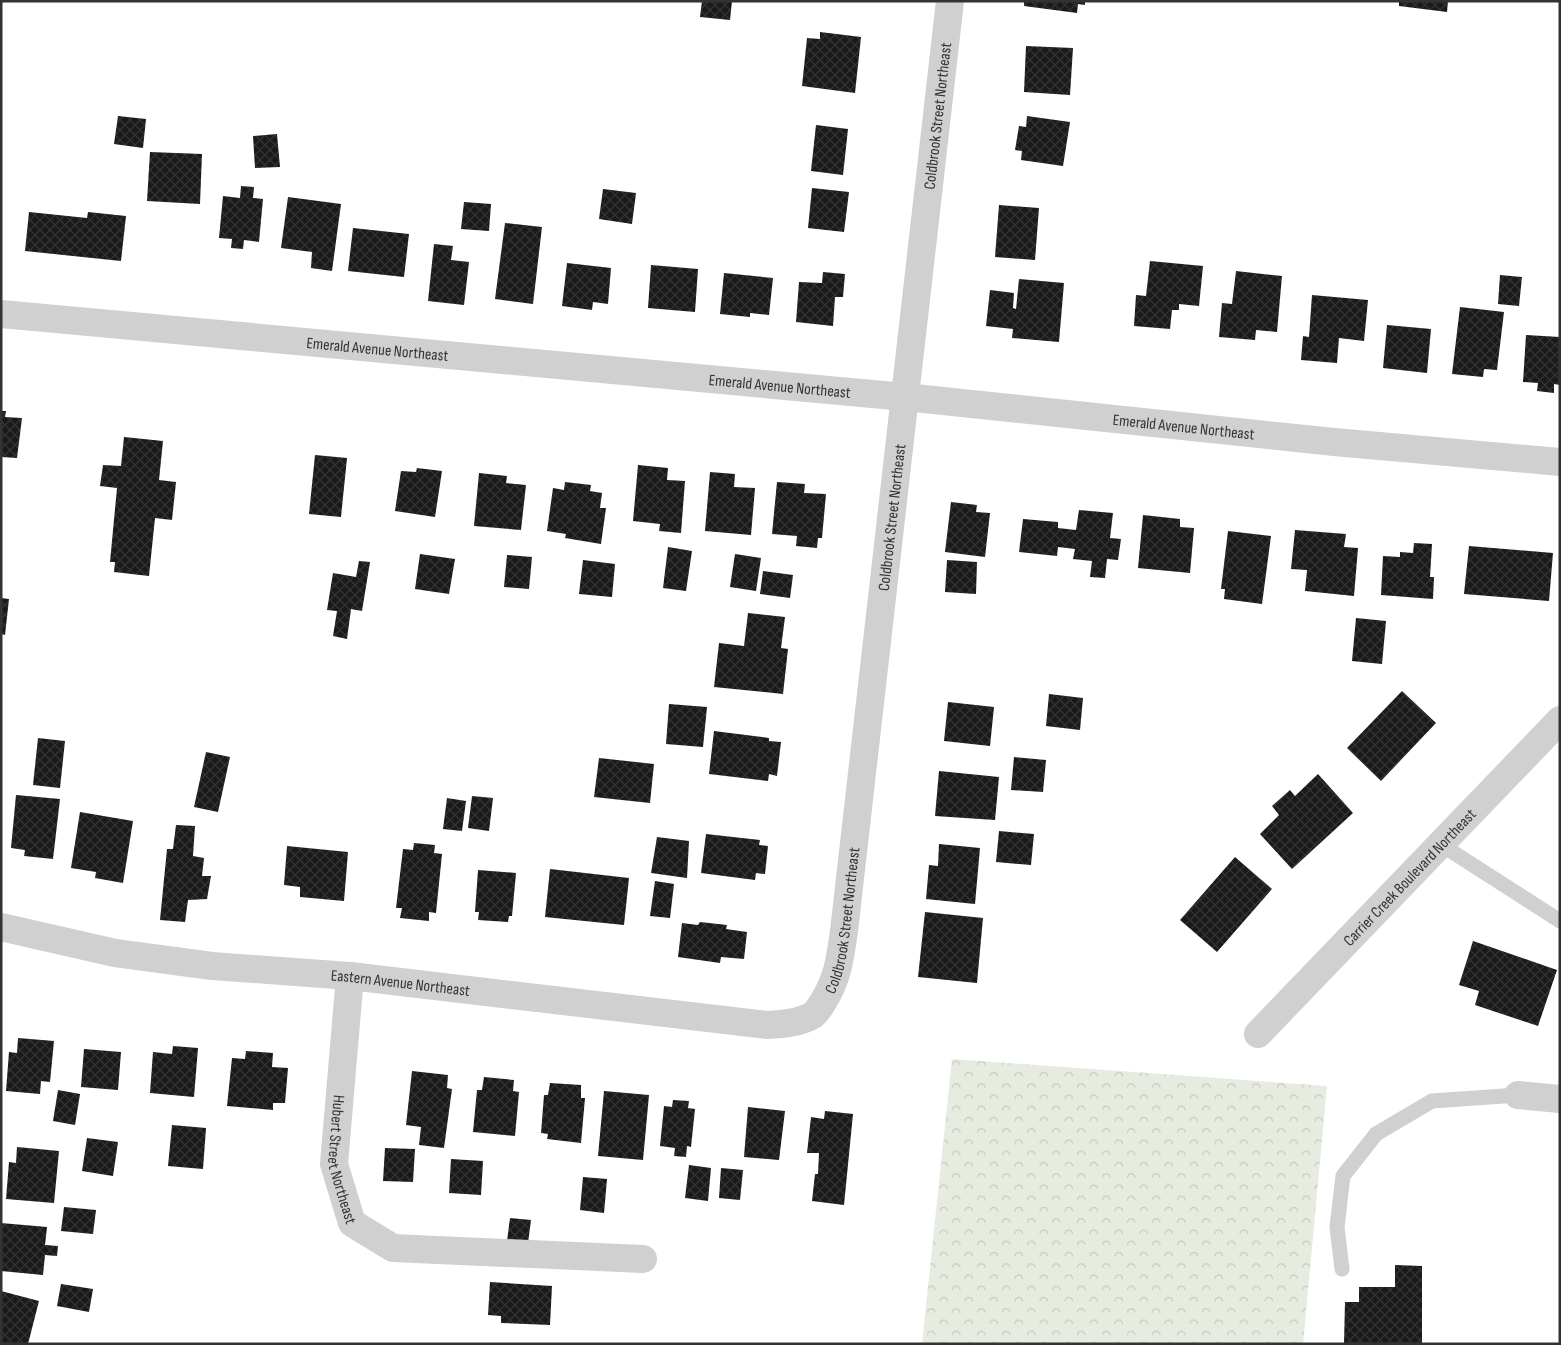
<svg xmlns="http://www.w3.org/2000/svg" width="1561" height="1345" viewBox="0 0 1561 1345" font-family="'Sofia Sans Condensed',sans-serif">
	<defs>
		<pattern id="forest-crowns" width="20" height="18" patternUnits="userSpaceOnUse" patternTransform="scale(1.25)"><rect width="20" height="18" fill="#e6ecdf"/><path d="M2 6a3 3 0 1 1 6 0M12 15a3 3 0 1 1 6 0" fill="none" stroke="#c6cbc0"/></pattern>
		<pattern id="building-cross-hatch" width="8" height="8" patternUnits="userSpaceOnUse" patternTransform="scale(1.25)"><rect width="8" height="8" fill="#1a1a1a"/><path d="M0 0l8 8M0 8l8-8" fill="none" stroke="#333"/></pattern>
	</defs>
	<rect width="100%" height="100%" fill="#fff"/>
	<path fill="url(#forest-crowns)" d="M 952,1059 L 1327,1086 L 1303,1344 L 922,1344 Z"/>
	<path fill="url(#building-cross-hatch)" d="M 702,1 L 732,1 L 730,20 L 700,17 Z
		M 1024,1 L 1085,1 L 1085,5 L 1078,4 L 1077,13 L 1024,6 Z
		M 1399,1 L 1448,1 L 1447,12 L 1399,6 Z
		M 820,32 L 861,37 L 855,93 L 802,86 L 807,38 L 820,39 Z
		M 1026,46 L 1073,48 L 1070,95 L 1024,92 Z
		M 118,116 L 146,119 L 143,148 L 114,144 Z
		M 1027,116 L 1070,122 L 1063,166 L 1021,160 L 1022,151 L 1015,150 L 1019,126 L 1026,127 Z
		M 816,125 L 848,129 L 843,175 L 811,171 Z
		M 277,134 L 280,167 L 255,168 L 253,136 Z
		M 150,152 L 202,154 L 200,204 L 147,201 Z
		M 241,186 L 254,187 L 253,198 L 263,199 L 259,242 L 244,240 L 243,249 L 231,248 L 232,239 L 219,238 L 223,196 L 240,198 Z
		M 812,188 L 849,192 L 844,232 L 808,228 Z
		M 603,189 L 636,193 L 632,224 L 599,219 Z
		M 288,197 L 341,204 L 332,271 L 311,268 L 312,252 L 281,248 Z
		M 464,202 L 491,204 L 489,231 L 461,229 Z
		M 999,205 L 1039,208 L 1035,260 L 995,257 Z
		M 29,212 L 87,218 L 88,212 L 126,216 L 121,261 L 25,251 Z
		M 505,223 L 542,227 L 533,304 L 495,299 Z
		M 353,228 L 409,234 L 404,277 L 348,271 Z
		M 434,244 L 453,246 L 451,260 L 469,262 L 464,305 L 428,301 Z
		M 1150,261 L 1203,266 L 1199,306 L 1179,304 L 1179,310 L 1172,310 L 1170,329 L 1134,326 L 1136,295 L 1146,296 Z
		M 567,263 L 611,268 L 608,304 L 593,302 L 592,310 L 562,306 Z
		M 651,265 L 698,269 L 695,312 L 648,308 Z
		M 1236,271 L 1282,276 L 1277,332 L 1256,330 L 1255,340 L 1219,337 L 1222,303 L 1232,304 Z
		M 823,272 L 845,274 L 843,297 L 835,297 L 833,326 L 796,322 L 799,282 L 822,283 Z
		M 724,273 L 773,278 L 769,315 L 750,313 L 750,317 L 720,314 Z
		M 1500,275 L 1522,277 L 1519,306 L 1498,304 Z
		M 1019,279 L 1064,283 L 1059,342 L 1012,338 L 1013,329 L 986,326 L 990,290 L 1014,293 L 1013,308 L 1016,309 Z
		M 1312,295 L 1368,300 L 1364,341 L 1339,338 L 1337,363 L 1301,360 L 1303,336 L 1309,337 Z
		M 1460,307 L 1504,312 L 1497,370 L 1484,369 L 1483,377 L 1452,374 Z
		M 1387,325 L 1431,329 L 1427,373 L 1383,368 Z
		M 1526,335 L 1560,337 L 1560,385 L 1554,384 L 1554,393 L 1537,391 L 1538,383 L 1523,382 Z
		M 1,411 L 6,411 L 5,417 L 22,418 L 17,458 L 1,457 Z
		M 124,437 L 163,441 L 159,480 L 176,482 L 172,520 L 155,518 L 149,576 L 114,572 L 115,562 L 110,562 L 117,488 L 100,486 L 103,465 L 121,466 Z
		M 315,455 L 347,458 L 341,517 L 309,514 Z
		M 638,465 L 668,468 L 667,480 L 685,481 L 681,533 L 659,531 L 660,524 L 633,521 Z
		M 417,468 L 442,471 L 435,517 L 395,511 L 401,471 L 416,472 Z
		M 710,472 L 735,474 L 734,487 L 755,488 L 751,535 L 705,531 Z
		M 479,473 L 507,476 L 506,483 L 526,485 L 521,530 L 474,526 Z
		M 565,482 L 591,485 L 590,491 L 602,493 L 600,508 L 606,508 L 601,544 L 565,538 L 566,534 L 547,531 L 553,488 L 564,490 Z
		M 777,482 L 805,484 L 804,493 L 826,494 L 822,538 L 818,538 L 817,548 L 796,546 L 797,536 L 772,534 Z
		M 951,502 L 977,505 L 976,512 L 990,513 L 985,557 L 945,552 Z
		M 1079,510 L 1113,513 L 1110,538 L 1121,539 L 1118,560 L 1107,559 L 1105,578 L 1090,577 L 1092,561 L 1073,559 L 1075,549 L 1058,547 L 1057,556 L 1019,552 L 1023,519 L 1058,522 L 1058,528 L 1076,530 Z
		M 1143,515 L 1180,519 L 1180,527 L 1194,528 L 1190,573 L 1138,568 Z
		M 1295,530 L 1346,534 L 1344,547 L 1358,548 L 1354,596 L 1305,591 L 1307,570 L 1291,569 Z
		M 1228,531 L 1271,536 L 1262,604 L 1224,599 L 1225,589 L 1221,589 Z
		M 1414,543 L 1432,544 L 1430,577 L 1434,577 L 1433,599 L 1381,595 L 1383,556 L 1400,557 L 1400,552 L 1413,553 Z
		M 1469,546 L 1553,553 L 1549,601 L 1464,594 Z
		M 668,547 L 692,551 L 686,591 L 663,588 Z
		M 420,554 L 455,559 L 449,594 L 415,589 Z
		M 735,554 L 761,558 L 756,591 L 730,587 Z
		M 507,555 L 532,557 L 529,589 L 504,587 Z
		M 583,560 L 615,564 L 612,597 L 579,594 Z
		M 947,560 L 977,562 L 976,594 L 945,592 Z
		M 359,561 L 370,562 L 362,611 L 351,609 L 347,639 L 333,636 L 337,611 L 327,610 L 333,573 L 356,577 Z
		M 763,571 L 793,575 L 790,598 L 760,594 Z
		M 1,598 L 9,599 L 5,635 L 1,634 Z
		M 748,613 L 785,617 L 781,648 L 788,649 L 783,694 L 714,687 L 719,643 L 744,646 Z
		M 1356,618 L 1386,621 L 1382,664 L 1352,661 Z
		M 1402,691 L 1436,723 L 1381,781 L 1347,748 Z
		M 1049,694 L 1083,698 L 1080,730 L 1046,726 Z
		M 948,702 L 994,707 L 990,746 L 944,741 Z
		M 669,704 L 707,707 L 703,747 L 666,744 Z
		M 714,731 L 769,738 L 769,741 L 781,742 L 777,776 L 769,774 L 768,781 L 709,774 Z
		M 38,738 L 65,741 L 60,788 L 33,785 Z
		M 206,752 L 230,757 L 218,812 L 194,807 Z
		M 1014,757 L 1046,760 L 1043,792 L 1011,790 Z
		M 599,758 L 654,764 L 650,803 L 594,797 Z
		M 939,771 L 999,777 L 995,820 L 935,816 Z
		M 1318,774 L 1353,813 L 1292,869 L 1260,834 L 1279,815 L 1272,806 L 1290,790 L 1295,796 Z
		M 16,795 L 60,799 L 53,859 L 24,856 L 25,850 L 11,848 Z
		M 472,796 L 493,798 L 489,831 L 468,828 Z
		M 447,798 L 466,801 L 462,831 L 443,829 Z
		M 80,812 L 133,821 L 123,883 L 95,878 L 96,872 L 71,868 Z
		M 176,825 L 195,826 L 193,856 L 204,858 L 202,876 L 211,876 L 207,899 L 188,900 L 185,922 L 160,920 L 167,849 L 173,849 Z
		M 999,831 L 1034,834 L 1031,865 L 996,862 Z
		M 706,834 L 760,840 L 759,845 L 768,846 L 765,874 L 756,873 L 755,880 L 701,873 Z
		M 657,837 L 689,841 L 687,878 L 651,873 Z
		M 414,843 L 435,845 L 434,853 L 442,854 L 436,913 L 429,912 L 429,921 L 400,918 L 402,908 L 396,908 L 403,849 L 413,850 Z
		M 939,844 L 980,848 L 975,904 L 926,899 L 929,865 L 938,866 Z
		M 287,846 L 348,852 L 344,901 L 300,897 L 300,887 L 284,885 Z
		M 1235,857 L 1272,889 L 1217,952 L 1180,920 Z
		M 550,869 L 629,878 L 624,925 L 545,917 Z
		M 478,870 L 516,873 L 512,916 L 509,916 L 508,922 L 478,920 L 479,912 L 475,912 Z
		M 655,881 L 674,884 L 670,918 L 650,916 Z
		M 925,912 L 983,918 L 977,983 L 918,977 Z
		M 700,922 L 727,925 L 726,929 L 747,932 L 744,959 L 721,957 L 720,963 L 678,957 L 682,923 L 698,925 Z
		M 1473,941 L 1557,970 L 1538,1026 L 1475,1005 L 1479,991 L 1459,985 Z
		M 18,1038 L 54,1041 L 50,1082 L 41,1081 L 40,1094 L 6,1091 L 9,1052 L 17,1053 Z
		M 173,1046 L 198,1048 L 194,1097 L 150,1093 L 153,1052 L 172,1054 Z
		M 84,1049 L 121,1052 L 118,1090 L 81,1087 Z
		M 246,1051 L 273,1053 L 272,1067 L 288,1068 L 285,1103 L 273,1103 L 273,1110 L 227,1106 L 232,1058 L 245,1059 Z
		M 412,1071 L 448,1075 L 447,1088 L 452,1089 L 444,1148 L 419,1145 L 421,1127 L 406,1125 Z
		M 484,1077 L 514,1080 L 513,1091 L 519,1092 L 515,1136 L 473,1132 L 477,1090 L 482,1090 Z
		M 550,1083 L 581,1085 L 581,1098 L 585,1098 L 581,1143 L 547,1139 L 548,1134 L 541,1133 L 544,1095 L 548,1095 Z
		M 58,1090 L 80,1094 L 75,1125 L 53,1121 Z
		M 604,1091 L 649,1095 L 643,1160 L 598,1156 Z
		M 673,1100 L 689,1101 L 688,1108 L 695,1109 L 691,1147 L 687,1146 L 686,1157 L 674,1156 L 675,1148 L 660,1146 L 664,1106 L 672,1107 Z
		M 748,1107 L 785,1111 L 779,1160 L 744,1157 Z
		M 825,1111 L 853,1114 L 844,1205 L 812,1201 L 815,1174 L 818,1174 L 819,1153 L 807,1153 L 811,1117 L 824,1119 Z
		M 172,1125 L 206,1128 L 203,1169 L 168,1166 Z
		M 87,1138 L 118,1142 L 113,1176 L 82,1171 Z
		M 17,1147 L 59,1151 L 54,1203 L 6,1199 L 9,1162 L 16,1163 Z
		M 385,1148 L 415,1149 L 413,1182 L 383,1181 Z
		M 451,1159 L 483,1161 L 481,1195 L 449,1193 Z
		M 689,1165 L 711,1168 L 708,1201 L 685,1198 Z
		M 721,1168 L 743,1170 L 740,1200 L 719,1198 Z
		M 583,1177 L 607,1179 L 604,1213 L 580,1210 Z
		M 64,1207 L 96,1210 L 93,1234 L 61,1231 Z
		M 510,1218 L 531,1220 L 528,1243 L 507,1241 Z
		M 1,1223 L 47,1227 L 45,1245 L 58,1246 L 57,1256 L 45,1255 L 43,1275 L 1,1271 Z
		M 1395,1265 L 1422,1266 L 1422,1344 L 1344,1344 L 1345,1302 L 1359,1302 L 1359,1287 L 1395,1287 Z
		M 490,1282 L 552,1286 L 550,1325 L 501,1323 L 501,1316 L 488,1315 Z
		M 61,1284 L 93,1289 L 89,1312 L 57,1306 Z
		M 1,1291 L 39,1301 L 28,1344 L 1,1344 Z"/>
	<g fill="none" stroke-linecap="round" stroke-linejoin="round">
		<path stroke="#d0d0d0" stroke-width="15" d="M 1440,844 L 1560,921
			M 1342,1269 L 1337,1227 L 1343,1176 L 1376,1134 L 1432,1101 L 1518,1095"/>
		<g stroke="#d0d0d0" stroke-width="28">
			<path id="s1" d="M 1,314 L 905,397 L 1334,442 L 1560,462"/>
			<path id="s2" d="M 1,927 L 115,953 L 212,966 L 350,976 L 767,1025 C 783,1024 799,1023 813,1015 C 817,1012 820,1007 823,1002 C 838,978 840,959 844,931 L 950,1"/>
			<path id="s3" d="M 350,976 L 334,1164 L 352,1223 L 393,1248 L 643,1259"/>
			<path id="s4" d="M 1258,1034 L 1560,720"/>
			<path d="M 1518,1095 L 1560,1099"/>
		</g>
	</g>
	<g text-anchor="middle" stroke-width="5" stroke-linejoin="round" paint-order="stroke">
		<g font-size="16" fill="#333" stroke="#fff">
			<text dy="6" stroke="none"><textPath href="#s2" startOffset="1732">Coldbrook Street Northeast</textPath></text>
			<text dy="6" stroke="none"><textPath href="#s1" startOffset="378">Emerald Avenue Northeast</textPath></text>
			<text dy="6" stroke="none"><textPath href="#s1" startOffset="782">Emerald Avenue Northeast</textPath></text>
			<text dy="6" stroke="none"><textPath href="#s1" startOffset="1188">Emerald Avenue Northeast</textPath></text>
			<text dy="6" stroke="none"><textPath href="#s2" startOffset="1328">Coldbrook Street Northeast</textPath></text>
			<text dy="6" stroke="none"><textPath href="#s4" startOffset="218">Carrier Creek Boulevard Northeast</textPath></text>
			<text dy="6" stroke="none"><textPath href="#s2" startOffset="922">Coldbrook Street Northeast</textPath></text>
			<text dy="6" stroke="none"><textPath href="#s2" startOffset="404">Eastern Avenue Northeast</textPath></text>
			<text dy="6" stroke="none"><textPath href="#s3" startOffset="185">Hubert Street Northeast</textPath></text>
		</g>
	</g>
	<rect width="1561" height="1345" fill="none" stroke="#333333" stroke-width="5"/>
</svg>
